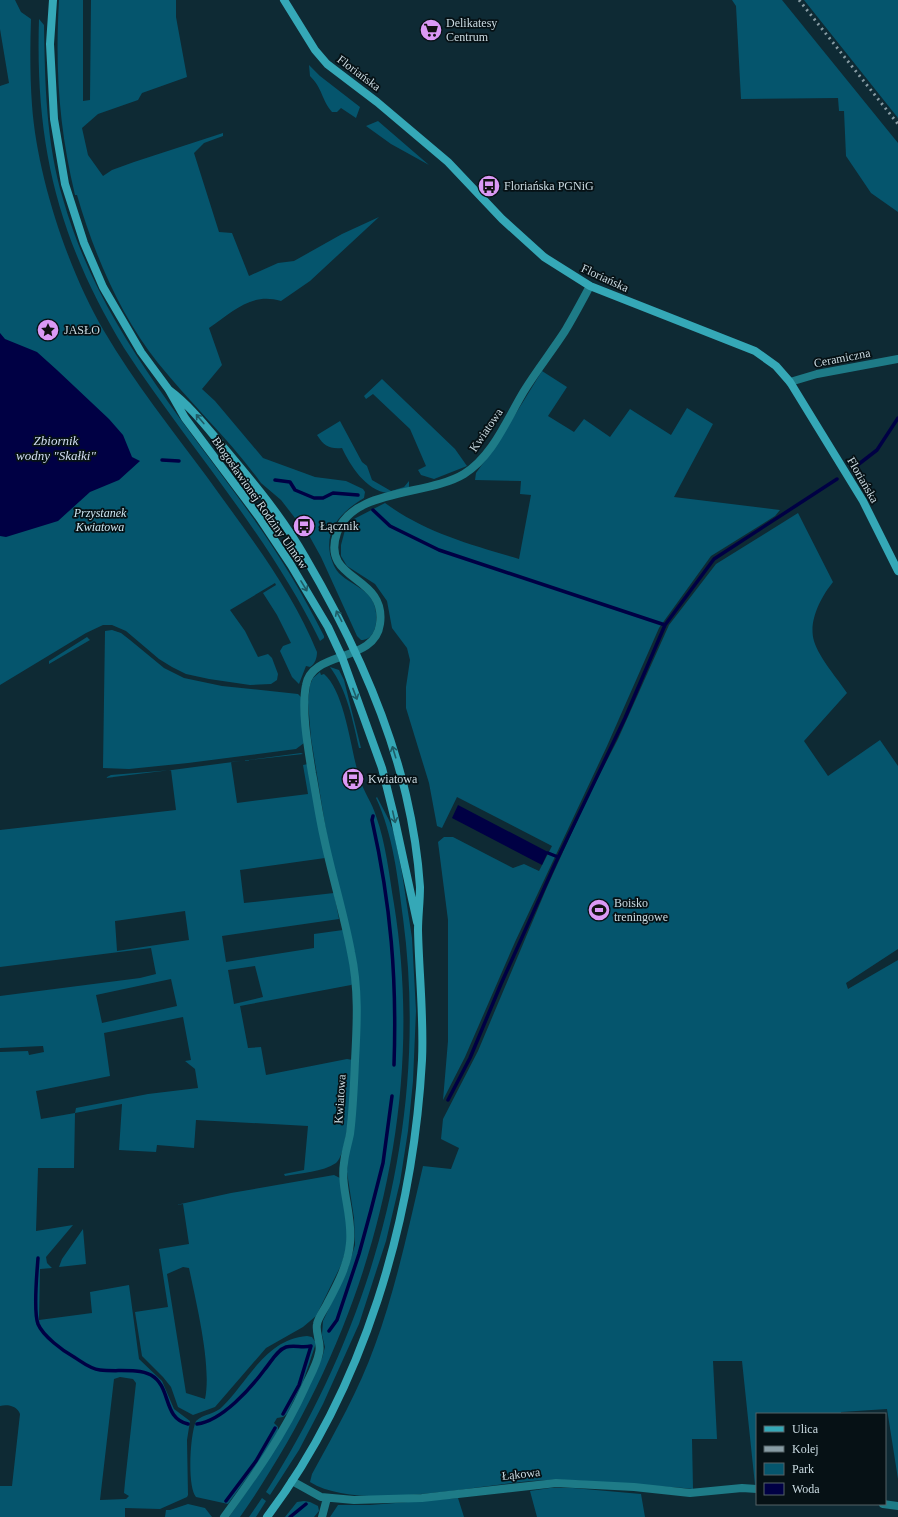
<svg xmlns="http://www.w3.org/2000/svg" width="898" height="1517" viewBox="0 0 898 1517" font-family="'Times New Roman',serif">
	<rect width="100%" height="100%" fill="#0e2a34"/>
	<path fill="#05556d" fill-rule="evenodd" d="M 0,0 L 15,0 L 21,12 L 31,19 C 30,48 30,77 32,105 C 37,176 68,270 104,331 C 134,382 172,430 207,477 C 247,533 291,588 317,652 C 317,658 315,664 310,667 L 306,666 L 299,684 L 292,677 L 280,651 L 283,646 L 291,643 L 277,615 L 263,593 L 276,585 L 275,583 L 230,610 L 245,631 L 258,657 L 268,654 L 272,658 L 278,674 L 277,680 L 271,684 L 250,685 L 209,679 L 186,674 L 172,667 L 159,659 L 126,631 L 112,625 L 103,625 L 86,633 L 0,685 L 0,86 L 9,83 L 0,29 Z
		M 59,0 L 83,0 L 83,101 L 90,100 L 91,0 L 176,0 L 176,17 L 187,77 L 142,93 L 138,100 L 98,114 L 82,128 L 88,155 L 103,176 L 112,170 L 134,162 L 223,133 L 223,136 L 204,143 L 194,153 L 219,232 L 232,233 L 249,276 L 278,263 L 294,261 L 342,234 L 379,217 L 310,281 L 281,301 C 251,292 233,312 209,328 L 222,365 L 202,389 L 215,401 L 263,458 L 315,477 L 346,481 L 363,489 L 365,492 L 364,498 C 343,511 325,527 330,554 C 332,562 335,570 341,575 C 351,584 365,588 372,600 C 379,611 379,640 361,640 L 357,636 L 321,557 L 306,530 L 308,528 L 299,516 L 295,518 L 281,500 L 261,483 C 230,440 191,404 158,363 C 120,315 94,254 77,195 L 75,195 C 59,127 55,70 59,0 Z
		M 732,0 L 782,0 L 898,143 L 898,212 L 871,193 L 846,156 L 844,111 L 839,111 L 838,98 L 741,99 L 736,6 Z
		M 804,0 L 898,0 L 898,118 Z
		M 39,19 L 44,25 C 45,84 46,142 63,199 C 99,325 180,415 253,518 C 280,556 303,594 324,636 L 324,638 L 320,641 C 268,534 188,446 124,348 C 58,239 35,146 39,19 Z
		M 309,65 L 320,76 L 360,107 L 356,118 L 341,108 L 337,112 L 332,112 C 321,99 323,89 310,76 Z
		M 378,121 L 429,165 L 391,144 L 366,126 Z
		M 542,371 L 567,387 L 548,416 L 574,432 L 584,419 L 610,437 L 630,409 L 671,435 L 687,408 L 713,424 L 674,497 L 780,510 L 775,516 L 711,556 L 659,628 L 607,746 L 515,942 L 465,1057 L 443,1100 L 448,1041 L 448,920 L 438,842 L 444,837 L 453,837 L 513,868 L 524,864 L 539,871 L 552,846 L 457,797 L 442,828 L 437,826 L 429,783 L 406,708 L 406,687 L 410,660 L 407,648 L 392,628 L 387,601 L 375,584 L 347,566 L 341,556 L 341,545 L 345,530 L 352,520 L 385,503 C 426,533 472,545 519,559 L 531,495 L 520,494 L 521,481 L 475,480 L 476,473 L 499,441 Z
		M 382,379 L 455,449 L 467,466 L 434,479 L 421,475 L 418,470 L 426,466 L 410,429 L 373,394 L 366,399 L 364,396 Z
		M 340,421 L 362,462 L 367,466 L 372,480 L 391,491 L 404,487 L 409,481 L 409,488 C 403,490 395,493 388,493 C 366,491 350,465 342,448 C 329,449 324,446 317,435 Z
		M 798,513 L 833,582 C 821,597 808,621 814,641 C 819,658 838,679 847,693 L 804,741 L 828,776 L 880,740 L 898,766 L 898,949 L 846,983 L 848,989 L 898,960 L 898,1479 L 887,1409 L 841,1412 L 841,1414 L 757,1414 L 757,1485 L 755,1485 L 742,1361 L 713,1361 L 717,1439 L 692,1439 L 693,1489 C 668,1486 644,1486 620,1484 C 595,1482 572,1479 547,1480 C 486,1482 361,1514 310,1482 L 312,1474 C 335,1432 359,1390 375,1345 C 396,1288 409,1226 423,1166 L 451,1169 L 459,1148 L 441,1139 L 443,1119 L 478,1051 L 547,887 L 587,799 L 618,739 L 669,625 L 716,564 Z
		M 112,630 L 121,633 L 130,640 L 164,668 L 184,678 L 222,686 L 298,694 L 301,697 L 304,743 L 296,749 L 188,763 L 129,769 L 103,768 L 105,631 Z
		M 87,637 L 90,640 L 49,664 L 49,661 Z
		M 330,667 L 339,670 L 344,680 L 361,748 L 359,748 C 353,721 347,690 330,667 Z
		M 320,672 L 321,675 L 324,674 C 345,692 351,750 359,777 L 351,777 L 351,782 L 360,780 C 364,792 372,803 376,816 C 386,844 389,874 394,904 C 429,1119 364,1340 240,1517 L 229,1517 L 261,1471 L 322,1358 L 325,1347 L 322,1335 L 323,1321 L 348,1268 L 355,1245 L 354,1218 L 347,1172 L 360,1008 L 329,849 L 311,738 L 308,702 L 310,685 L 313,678 Z
		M 301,753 L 303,754 L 231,762 L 237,803 L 308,794 L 303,765 L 308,764 L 325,858 L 240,870 L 244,903 L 334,893 L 339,919 L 222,936 L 226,962 L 314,948 L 314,934 L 343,930 L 347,943 L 353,984 L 351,985 L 240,1006 L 248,1048 L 261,1047 L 266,1075 L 347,1059 L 353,1060 C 352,1078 349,1154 336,1163 C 323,1172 300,1173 285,1176 L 284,1174 L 304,1170 L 308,1126 L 196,1120 L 194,1148 L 157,1145 L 156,1152 L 119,1150 L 122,1104 L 75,1113 L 74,1168 L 38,1168 L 36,1231 L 73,1225 L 46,1257 L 47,1263 L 52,1268 L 40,1269 L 39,1320 L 92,1313 L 90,1292 L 129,1285 L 139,1359 L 162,1381 L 174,1409 L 190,1421 L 187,1440 L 188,1495 L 187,1497 L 160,1509 L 125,1508 L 125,1517 L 0,1517 L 0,1486 L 12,1486 L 20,1414 C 17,1406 8,1404 0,1406 L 0,1052 L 28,1051 L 29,1055 L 44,1052 L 43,1046 L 0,1048 L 0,996 L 140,978 L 156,974 L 151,948 L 0,967 L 0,830 L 176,810 L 171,770 L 105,778 L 111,775 L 172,770 ZM 185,911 L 189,940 L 117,951 L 115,921 ZM 255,966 L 263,997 L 234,1004 L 228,970 ZM 171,979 L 177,1006 L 102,1023 L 96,995 ZM 183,1017 L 191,1060 L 185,1061 L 195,1069 L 198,1088 L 148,1094 L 76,1108 L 75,1113 L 41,1119 L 36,1091 L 110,1076 L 104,1033 ZM 120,1377 L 133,1379 L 136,1383 L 125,1482 L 124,1493 L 129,1496 L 126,1499 L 100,1500 L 114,1379 Z
		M 377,797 L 389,820 L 394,833 L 402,873 L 412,938 L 416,1011 L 413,1081 L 408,1131 L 400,1182 L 386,1241 L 359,1324 L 323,1404 L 299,1450 L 270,1495 L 266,1492 C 374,1322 430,1121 403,918 C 398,879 393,834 376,798 Z
		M 334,1175 L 340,1178 L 347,1225 L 347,1245 L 342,1263 L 316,1316 L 303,1327 L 266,1348 L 215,1407 L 193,1415 L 178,1407 L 171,1387 L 163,1377 L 142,1356 L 135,1312 L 168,1307 L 159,1249 L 189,1244 L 183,1204 L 176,1205 L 231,1193 ZM 183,1267 L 189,1268 C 196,1302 212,1366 205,1399 L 186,1393 L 167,1274 Z
		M 83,1229 L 86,1264 L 59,1267 L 62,1259 Z
		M 307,1336 L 312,1337 L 316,1343 L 303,1382 L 287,1414 L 283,1417 L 277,1418 L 274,1423 L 278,1427 L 278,1431 L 256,1467 L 252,1471 L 228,1504 L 196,1497 C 187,1487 190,1434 196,1421 C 203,1414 216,1414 223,1406 C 249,1380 266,1339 307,1336 Z
		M 550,1488 L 573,1488 L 641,1494 L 645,1517 L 537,1517 L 530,1491 Z
		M 262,1498 L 266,1501 L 256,1517 L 249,1517 Z
		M 458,1498 L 464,1517 L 330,1517 L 338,1505 L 370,1505 Z
		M 304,1501 L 310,1502 L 318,1506 L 319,1511 L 314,1517 L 285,1517 L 297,1502 Z
		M 188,1504 L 205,1508 L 212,1517 L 165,1517 L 166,1510 L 170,1510 Z"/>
	<path fill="#004" d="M 0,333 L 5,339 L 37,352 L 57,370 L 109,419 L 123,435 L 132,457 L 140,461 L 119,480 L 90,492 L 58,521 L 6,537 L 0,536 Z
		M 458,805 L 548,852 L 542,865 L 452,818 Z"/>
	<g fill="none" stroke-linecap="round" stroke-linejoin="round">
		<path stroke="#004" stroke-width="3.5" d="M 162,460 L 179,461
			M 855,467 L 877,450 L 898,418
			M 275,480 L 290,482 L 295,490 L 314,498 L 323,498 L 333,493 L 358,495
			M 373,510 L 390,526 L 439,550 L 665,625
			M 373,816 L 372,820 C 391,905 397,978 394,1065
			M 548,853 L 558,857
			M 448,1100 L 470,1058 L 501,984 L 555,864 L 625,718 L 665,625 L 714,559 L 837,479
			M 38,1258 C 37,1273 33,1311 38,1324 C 43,1336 63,1351 74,1357 C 82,1362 90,1369 100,1370 C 116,1372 137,1368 151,1375 C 172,1387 162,1418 188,1424
			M 329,1331 L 337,1320 L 359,1254 L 371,1210 L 383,1163 L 392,1096
			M 197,1424 C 222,1421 251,1388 265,1369 C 271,1362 277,1350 286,1347 C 294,1345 303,1348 311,1346 L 299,1385 L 283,1414
			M 226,1501 L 256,1461 L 275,1428
			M 290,1517 L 306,1504"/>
		<path stroke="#1e7b87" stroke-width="8" d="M 790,382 L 817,374 L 898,359
			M 292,1481 L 321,1497 L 354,1500 L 422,1498 L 556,1483 L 634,1487 L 690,1493 L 742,1488 L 757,1489
			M 883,1504 L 898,1506
			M 224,1517 C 254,1476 284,1434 305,1387 C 310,1376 317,1364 319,1353 C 322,1343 315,1334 317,1324 C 318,1318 324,1310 327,1304 C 337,1285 348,1265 350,1243 C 353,1216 340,1188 344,1163 C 345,1153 348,1144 350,1134 C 353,1110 354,1086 355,1061 C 357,1024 359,989 351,952 C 344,914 332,876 324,838 C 319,816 316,794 312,773 C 308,748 301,710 306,685 C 312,650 375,663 380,624 C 387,574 320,582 337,533 C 352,488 428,496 464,474 C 493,456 507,419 524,391 C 537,370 552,351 565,331 C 574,316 582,301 590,286
			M 322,1517 L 327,1498"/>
		<path stroke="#35a8b7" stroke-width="8" d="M 53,0 L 50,44 L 54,119 L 65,184 L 84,243 L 103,287 L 141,352 L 169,390 L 185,418 L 259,517 L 291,565 L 328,627 L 342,657 L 382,768 L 394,816 L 417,922
			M 284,0 L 315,50 L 327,64 L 377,102 L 448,162 L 502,219 L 544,257 L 590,286 L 755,351 L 776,366 L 790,382 L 863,501 L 898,571
			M 169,390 C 189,405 204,424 220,443 C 251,480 281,515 305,557 C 349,632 386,710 406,795 C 413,825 418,856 420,887 C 420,902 418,916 418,930 C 419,974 424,1017 422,1060 C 413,1221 364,1388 267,1517"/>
		<path stroke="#889ca4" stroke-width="3" stroke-dasharray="2 4" stroke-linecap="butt" d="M 799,0 L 898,124"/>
	</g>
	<defs><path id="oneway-shaft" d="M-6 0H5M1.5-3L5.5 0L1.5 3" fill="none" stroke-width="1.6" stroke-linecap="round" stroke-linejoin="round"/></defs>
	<g stroke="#1e5c66">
		<use href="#oneway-shaft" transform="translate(200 419) rotate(-130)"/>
		<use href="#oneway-shaft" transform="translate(304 586) rotate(59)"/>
		<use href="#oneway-shaft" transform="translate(339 616) rotate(-118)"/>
		<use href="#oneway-shaft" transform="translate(355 694) rotate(69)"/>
		<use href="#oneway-shaft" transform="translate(394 752) rotate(-107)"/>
		<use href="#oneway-shaft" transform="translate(394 817) rotate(77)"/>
	</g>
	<defs>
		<g id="supermarket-disc" transform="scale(1.15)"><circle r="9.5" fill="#db99f5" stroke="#061115"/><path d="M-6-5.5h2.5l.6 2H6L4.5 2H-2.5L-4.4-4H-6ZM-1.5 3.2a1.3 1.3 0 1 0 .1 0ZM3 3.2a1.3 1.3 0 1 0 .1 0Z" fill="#111"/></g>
		<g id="bus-disc" transform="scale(1.15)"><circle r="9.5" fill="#db99f5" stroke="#061115"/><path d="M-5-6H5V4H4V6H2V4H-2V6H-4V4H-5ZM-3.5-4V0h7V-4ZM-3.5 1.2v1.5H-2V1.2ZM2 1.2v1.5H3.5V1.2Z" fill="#111"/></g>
		<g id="sight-disc" transform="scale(1.15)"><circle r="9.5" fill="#db99f5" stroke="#061115"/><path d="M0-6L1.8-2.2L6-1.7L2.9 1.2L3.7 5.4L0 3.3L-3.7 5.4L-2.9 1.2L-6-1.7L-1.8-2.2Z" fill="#111"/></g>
		<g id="stadium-disc" transform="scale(1.15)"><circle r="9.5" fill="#db99f5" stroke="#061115"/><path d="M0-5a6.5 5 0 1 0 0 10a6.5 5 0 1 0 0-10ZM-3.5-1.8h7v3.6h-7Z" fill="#111"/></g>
	</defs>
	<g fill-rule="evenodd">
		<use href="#supermarket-disc" x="431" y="30"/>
		<use href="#bus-disc" x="489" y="186"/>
		<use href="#sight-disc" x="48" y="330"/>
		<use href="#bus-disc" x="304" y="526"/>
		<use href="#bus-disc" x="353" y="779"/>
		<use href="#stadium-disc" x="599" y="910"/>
	</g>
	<g text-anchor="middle" stroke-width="3.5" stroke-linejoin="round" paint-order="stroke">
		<g font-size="12" fill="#cbdbe2" stroke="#061115" text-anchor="start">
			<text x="446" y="27">Delikatesy<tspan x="446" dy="14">Centrum</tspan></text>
			<text x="504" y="190">Floriańska PGNiG</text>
			<text x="64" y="334">JASŁO</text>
			<text x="320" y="530">Łącznik</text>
			<text x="368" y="783">Kwiatowa</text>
			<text x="614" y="907">Boisko<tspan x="614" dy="14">treningowe</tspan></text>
		</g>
		<g font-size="12" fill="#cbdbe2" stroke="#061115">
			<text transform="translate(359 73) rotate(37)" y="4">Floriańska</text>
			<text transform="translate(605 278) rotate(25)" y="4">Floriańska</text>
			<text transform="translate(842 358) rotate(-11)" y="4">Ceramiczna</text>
			<text transform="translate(486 430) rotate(-56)" y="4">Kwiatowa</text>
			<text transform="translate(863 480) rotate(60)" y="4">Floriańska</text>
			<text transform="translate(260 503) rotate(55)" y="4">Błogosławionej Rodziny Ulmów</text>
			<text transform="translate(340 1099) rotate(-86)" y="4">Kwiatowa</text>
			<text transform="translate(521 1474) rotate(-6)" y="4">Łąkowa</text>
		</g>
		<g font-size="12" font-style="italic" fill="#cde7f2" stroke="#061115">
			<text x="100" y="517">Przystanek<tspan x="100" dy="14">Kwiatowa</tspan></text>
		</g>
		<g font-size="13" font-style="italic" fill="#d3def3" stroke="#061115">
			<text x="56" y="445">Zbiornik<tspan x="56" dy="15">wodny "Skałki"</tspan></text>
		</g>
	</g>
	<rect x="756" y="1413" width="130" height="92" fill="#061115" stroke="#556267"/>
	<rect x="764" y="1426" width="20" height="6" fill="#35a8b7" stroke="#556267"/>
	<text x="792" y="1433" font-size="12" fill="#cbdbe2">Ulica</text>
	<rect x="764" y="1446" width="20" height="6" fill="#889ca4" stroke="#556267"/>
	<text x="792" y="1453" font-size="12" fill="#cbdbe2">Kolej</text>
	<rect x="764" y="1463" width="20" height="12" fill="#05556d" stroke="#556267"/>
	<text x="792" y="1473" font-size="12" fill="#cbdbe2">Park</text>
	<rect x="764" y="1483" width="20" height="12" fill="#000044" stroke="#556267"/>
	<text x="792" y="1493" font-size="12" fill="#cbdbe2">Woda</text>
</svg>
